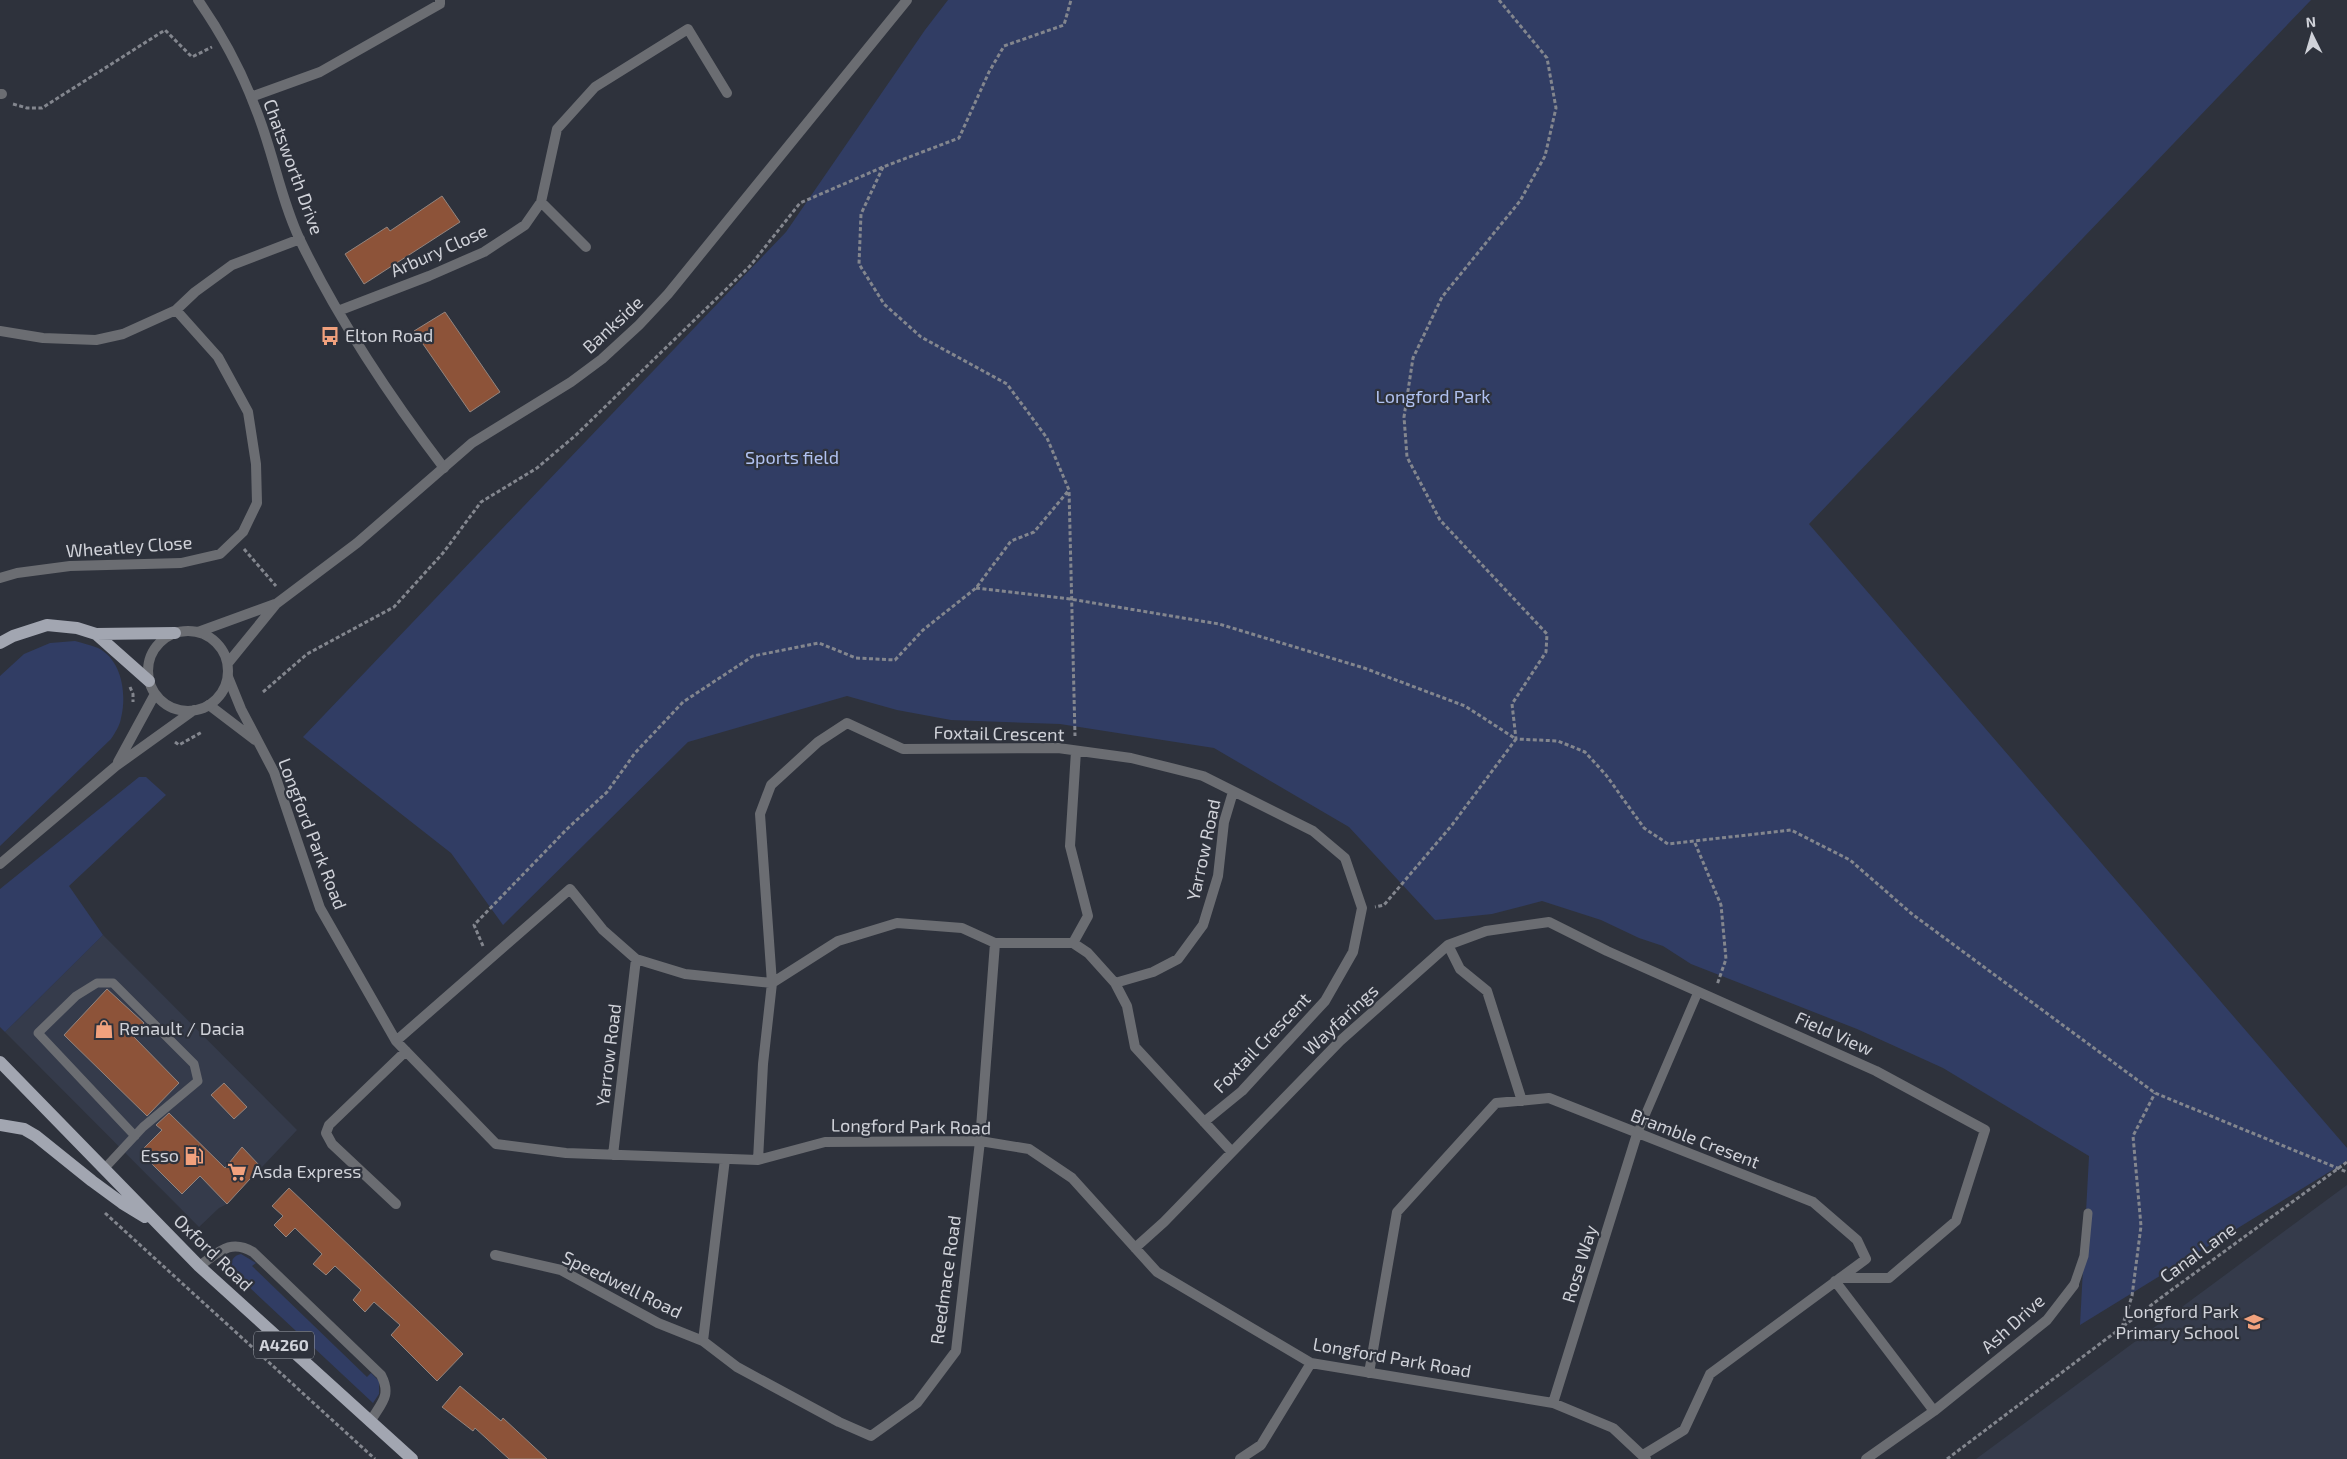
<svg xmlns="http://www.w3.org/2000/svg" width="2347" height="1459" viewBox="0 0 2347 1459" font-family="'Exo 2',sans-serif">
	<rect width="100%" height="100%" fill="#2e323c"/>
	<path fill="#353b4b" d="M 103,935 L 297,1130 L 227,1204 L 219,1208 L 199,1227 L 5,1032 Z
		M 2347,1185 L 2347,1459 L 1976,1459 Z"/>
	<path fill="#313d64" d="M 948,0 L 2311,0 L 1809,524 L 2347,1148 L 2347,1161 L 2080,1325 L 2089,1156 L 1943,1068 L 1857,1029 L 1691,964 L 1663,946 L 1639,938 L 1601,920 L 1542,901 L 1492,914 L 1435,920 L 1349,827 L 1214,748 L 1060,724 L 951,720 L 897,710 L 847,696 L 688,742 L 503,925 L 451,853 L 303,737 L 786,232 L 925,30 Z
		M 75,641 C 82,643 91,645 98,648 C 122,660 127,694 121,718 C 120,725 115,733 111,739 L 0,846 L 0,676 L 24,654 L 50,643 Z
		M 139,777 L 146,777 L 166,795 L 69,886 L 103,935 L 5,1032 L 0,1027 L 0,889 Z
		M 241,1254 L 256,1263 L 252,1266 L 367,1377 L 371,1373 L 379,1381 L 379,1394 L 373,1403 L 233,1272 C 230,1264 231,1256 241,1254 Z"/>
	<path fill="#8d5339" stroke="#93857f" d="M 442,196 L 460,222 L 364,284 L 345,254 L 387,227 L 390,231 Z
		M 445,312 L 500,392 L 470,412 L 414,331 Z
		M 107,989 L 144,1023 L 133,1036 L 179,1083 L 147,1116 L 64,1035 Z
		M 224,1083 L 247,1107 L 234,1119 L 211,1095 Z
		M 169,1113 L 225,1168 L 242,1147 L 261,1167 L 227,1204 L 200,1176 L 182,1194 L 140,1152 L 162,1130 L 156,1125 Z
		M 289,1188 L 463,1354 L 437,1381 L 391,1335 L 400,1325 L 374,1302 L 365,1312 L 353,1300 L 361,1290 L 335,1266 L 326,1275 L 313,1264 L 322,1254 L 295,1228 L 286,1237 L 274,1225 L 283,1216 L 272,1206 Z
		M 460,1386 L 501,1421 L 503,1418 L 547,1459 L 509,1459 L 475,1428 L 473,1431 L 442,1407 Z"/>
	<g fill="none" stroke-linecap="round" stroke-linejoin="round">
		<path stroke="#83868e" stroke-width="3" stroke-dasharray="4 2.5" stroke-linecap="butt" d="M 1499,0 L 1547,58 L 1556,108 L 1545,156 L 1520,201 L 1442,297 L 1413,358 L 1404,417 L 1407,457 L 1440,520 L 1547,634 L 1546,652 L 1512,704 L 1516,739 L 1558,741 L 1585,752 L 1606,775 L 1644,828 L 1668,844 L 1791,830 L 1850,860 L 1912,914 L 2155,1093 L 2347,1172
			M 13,104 L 27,108 L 42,108 L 165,30 L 192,57 L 212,47
			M 883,167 L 861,214 L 859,264 L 884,304 L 921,337 L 1007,384 L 1047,438 L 1069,490 L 1075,736
			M 244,549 L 276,586
			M 976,588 L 1070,599 L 1219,624 L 1364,668 L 1465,706 L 1516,739 L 1452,825 L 1384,905 L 1375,907
			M 130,687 L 133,694 L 133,702
			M 263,692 L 307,654 L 394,607 L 443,553 L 481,502 L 537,468 L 576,435 L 750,266 L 800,203 L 883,167 L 959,138 L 989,72 L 1004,46 L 1064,25 L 1071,0
			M 175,742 L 179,745 L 202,732
			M 1695,843 L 1721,905 L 1726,959 L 1717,985
			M 483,946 L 474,925 L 567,829 L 607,792 L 635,753 L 683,702 L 753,656 L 819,643 L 856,658 L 895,660 L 923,630 L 976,588 L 1011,541 L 1034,532 L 1069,490
			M 105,1213 L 375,1459
			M 2122,1327 L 2132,1296 L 2141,1226 L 2133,1136 L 2155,1093
			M 1947,1459 L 2166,1294 L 2347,1162"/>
		<path stroke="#6b6d72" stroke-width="9" d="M 1637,1134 L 1698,992
			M 104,1169 L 143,1127 L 198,1081 L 194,1064 L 113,983 L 97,983 L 76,996 L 38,1033 L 135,1136
			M 2074,1285 L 2084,1256 L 2088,1213"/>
		<path stroke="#6b6d72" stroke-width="10" d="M 198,0 C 221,33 241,70 255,107 C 273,150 280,198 300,240 C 339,321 390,397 444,468
			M 0,94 L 2,94
			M 251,97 L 320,72 L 440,4 L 440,0
			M 541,202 L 586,247
			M 338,311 L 429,276 L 484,252 L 525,225 L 541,202 L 557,129 L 595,87 L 688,29 L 727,93
			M 0,331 L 43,338 L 96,340 L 123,334 L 176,310 L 195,292 L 232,265 L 300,239
			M 0,578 L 17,573 L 70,566 L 181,563 L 220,554 L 243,532 L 257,503 L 256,464 L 248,412 L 218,357 L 176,310
			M 228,677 L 241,709 L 274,772 L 320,908 L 396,1041 L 496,1144 L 566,1153 L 758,1160 L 825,1142 L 980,1141 L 1029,1149 L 1072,1178 L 1157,1272 L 1311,1363 L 1553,1403 L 1613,1428 L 1646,1459
			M 209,705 L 255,740
			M 995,943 L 1073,943 L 1088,953 L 1115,983 L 1127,1006 L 1135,1047 L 1231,1151
			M 1073,943 L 1088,916 L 1070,846 L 1076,751
			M 1448,945 L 1486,931 L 1549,922 L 1607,951 L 1876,1071 L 1985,1130 L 1956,1221 L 1889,1278 L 1840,1278
			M 1115,983 L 1153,972 L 1178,959 L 1203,925 L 1218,876 L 1224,822 L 1233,792
			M 396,1041 L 570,889 L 603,930 L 636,959 L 685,974 L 772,983 L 763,1064 L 758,1160
			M 613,1155 L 636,959
			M 396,1204 L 332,1144 L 326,1133 L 329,1125 L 406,1051
			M 1135,1248 L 1164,1222 L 1340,1041 L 1448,945 L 1460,969 L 1487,991 L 1522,1101
			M 495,1255 L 561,1270 L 658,1323 L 703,1341 L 737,1367 L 839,1422 L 871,1436 L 917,1403 L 956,1351 L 980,1141 L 995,943 L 962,928 L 897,923 L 838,941 L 772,983 L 760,814 L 771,785 L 818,742 L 847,723 L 903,749 L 1058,748 L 1131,758 L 1203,776 L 1313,831 L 1345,858 L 1362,908 L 1353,952 L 1325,1001 L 1242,1091 L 1204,1122
			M 199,1266 C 218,1253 230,1238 253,1252 L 381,1375 C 392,1396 381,1403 370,1422
			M 1835,1281 L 1934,1411 L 1866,1459
			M 703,1341 L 725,1159
			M 1369,1373 L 1397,1212 L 1496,1103 L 1549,1098 L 1813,1202 L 1857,1240 L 1866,1259 L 1710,1374 L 1684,1430 L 1643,1455
			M 1553,1403 L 1637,1134
			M 1934,1411 L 2047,1320 L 2074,1285
			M 1240,1459 L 1261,1445 L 1311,1363"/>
		<path stroke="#6b6d72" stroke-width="10" d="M148 671a40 40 0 1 1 80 0a40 40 0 1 1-80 0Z
			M 198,632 L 275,604
			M 228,663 L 276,604 L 357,543 L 472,443 L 571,382 L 602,359 L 639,325 L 668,294 L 907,0
			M 118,762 L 155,694
			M 0,864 L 116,766 L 194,710"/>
		<path stroke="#a2a6b1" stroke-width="12" d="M 96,634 L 149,681
			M 0,643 L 13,636 L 47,625 L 77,628 L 96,634 L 175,633
			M 0,1062 L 199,1266 L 412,1459
			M 0,1125 L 24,1129 L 36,1136 L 92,1181 L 122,1203 L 145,1217"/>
	</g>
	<defs>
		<g id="bus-bare" transform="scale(1.5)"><path d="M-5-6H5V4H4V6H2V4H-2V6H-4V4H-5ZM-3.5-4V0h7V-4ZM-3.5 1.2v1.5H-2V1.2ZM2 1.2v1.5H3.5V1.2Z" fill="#f1a17d" stroke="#2e323c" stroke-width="2.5" paint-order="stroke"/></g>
		<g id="shop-bare" transform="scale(1.5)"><path d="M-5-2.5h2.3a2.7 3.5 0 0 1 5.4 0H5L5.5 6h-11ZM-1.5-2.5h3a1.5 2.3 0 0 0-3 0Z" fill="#f1a17d" stroke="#2e323c" stroke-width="2.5" paint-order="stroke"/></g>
		<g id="fuel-bare" transform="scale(1.5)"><path d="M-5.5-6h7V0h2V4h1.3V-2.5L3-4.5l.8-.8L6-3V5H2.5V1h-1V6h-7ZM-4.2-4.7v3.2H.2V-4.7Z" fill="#f1a17d" stroke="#2e323c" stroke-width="2.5" paint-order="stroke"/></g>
		<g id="supermarket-bare" transform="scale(1.5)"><path d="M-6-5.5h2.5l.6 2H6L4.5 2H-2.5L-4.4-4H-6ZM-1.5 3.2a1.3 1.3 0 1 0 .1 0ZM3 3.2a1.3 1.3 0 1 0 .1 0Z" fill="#f1a17d" stroke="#2e323c" stroke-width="2.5" paint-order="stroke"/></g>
		<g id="school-bare" transform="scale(1.5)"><path d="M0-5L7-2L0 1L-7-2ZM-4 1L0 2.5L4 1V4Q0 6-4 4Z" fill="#f1a17d" stroke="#2e323c" stroke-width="2.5" paint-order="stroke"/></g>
	</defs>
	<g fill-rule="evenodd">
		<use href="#bus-bare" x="330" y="336"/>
		<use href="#shop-bare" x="104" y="1029"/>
		<use href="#fuel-bare" x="194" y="1156"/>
		<use href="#supermarket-bare" x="237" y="1172"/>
		<use href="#school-bare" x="2254" y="1322"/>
	</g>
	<g text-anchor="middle" stroke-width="4.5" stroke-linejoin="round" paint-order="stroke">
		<rect fill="#2e323c" stroke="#9fa2aa" stroke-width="1" x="254" y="1331.5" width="60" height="27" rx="4"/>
		<g font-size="16" font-weight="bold" fill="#d0d2d9">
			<text x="284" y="1351">A4260</text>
		</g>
		<g font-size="18" fill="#d0d2d9" stroke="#2e323c">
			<text transform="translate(293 167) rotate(70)" y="6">Chatsworth Drive</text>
			<text transform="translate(439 251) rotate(-24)" y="6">Arbury Close</text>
			<text transform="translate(613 325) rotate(-43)" y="6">Bankside</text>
			<text transform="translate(129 547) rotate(-4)" y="6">Wheatley Close</text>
			<text transform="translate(999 734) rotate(1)" y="6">Foxtail Crescent</text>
			<text transform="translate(312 834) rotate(69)" y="6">Longford Park Road</text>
			<text transform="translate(1204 850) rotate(-78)" y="6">Yarrow Road</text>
			<text transform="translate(1341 1020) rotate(-43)" y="6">Wayfarings</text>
			<text transform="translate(1834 1034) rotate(24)" y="6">Field View</text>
			<text transform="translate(1262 1043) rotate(-46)" y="6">Foxtail Crescent</text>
			<text transform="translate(609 1055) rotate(-83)" y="6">Yarrow Road</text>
			<text transform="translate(911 1127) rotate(1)" y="6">Longford Park Road</text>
			<text transform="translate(1695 1139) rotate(21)" y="6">Bramble Cresent</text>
			<text transform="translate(213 1253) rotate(44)" y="6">Oxford Road</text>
			<text transform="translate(2198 1253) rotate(-36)" y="6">Canal Lane</text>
			<text transform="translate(1580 1264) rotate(-73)" y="6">Rose Way</text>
			<text transform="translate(946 1280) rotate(-82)" y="6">Reedmace Road</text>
			<text transform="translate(622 1285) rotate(26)" y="6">Speedwell Road</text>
			<text transform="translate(2013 1324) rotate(-42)" y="6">Ash Drive</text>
			<text transform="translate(1392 1358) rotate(10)" y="6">Longford Park Road</text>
		</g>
		<g font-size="18" fill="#d0d2d9" stroke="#2e323c" text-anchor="start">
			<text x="345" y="342">Elton Road</text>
			<text x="119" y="1035">Renault / Dacia</text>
			<text x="179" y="1162" text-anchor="end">Esso</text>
			<text x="252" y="1178">Asda Express</text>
			<text x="2239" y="1318" text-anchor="end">Longford Park<tspan x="2239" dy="21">Primary School</tspan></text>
		</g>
		<g font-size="18" fill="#b1c2f1" stroke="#2e323c">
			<text x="1433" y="403">Longford Park</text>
			<text x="792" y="464">Sports field</text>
		</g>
	</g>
	<g transform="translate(2312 35) rotate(355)" stroke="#2e323c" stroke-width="4" paint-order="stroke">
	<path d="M0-4L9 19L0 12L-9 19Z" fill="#d0d2d9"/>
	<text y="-8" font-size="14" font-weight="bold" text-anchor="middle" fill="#d0d2d9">N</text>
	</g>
</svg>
